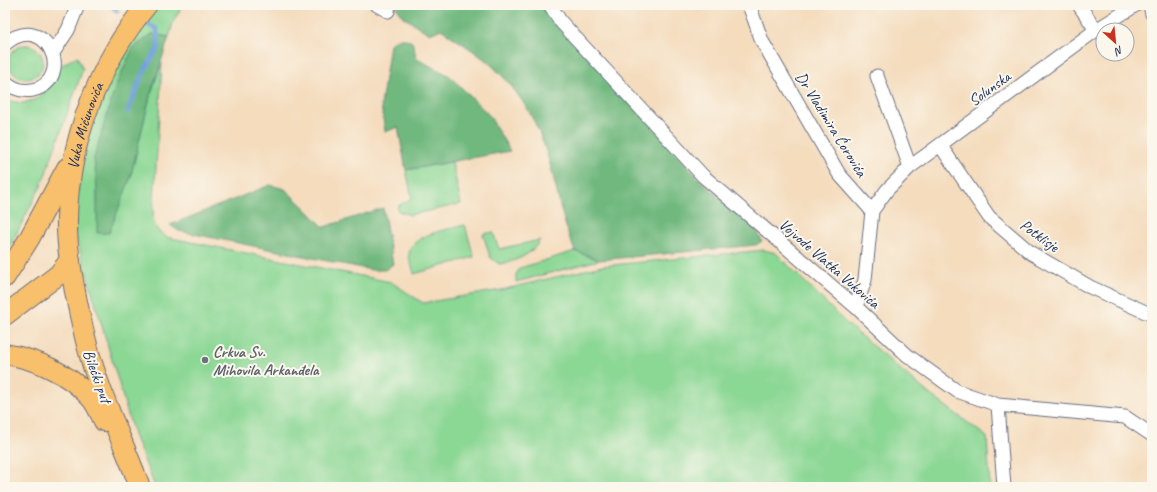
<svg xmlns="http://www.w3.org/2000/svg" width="1157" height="492" viewBox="0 0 1157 492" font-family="Caveat,sans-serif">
	<rect width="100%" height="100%" fill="#fbf7ec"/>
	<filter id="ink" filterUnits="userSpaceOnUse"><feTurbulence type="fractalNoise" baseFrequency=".025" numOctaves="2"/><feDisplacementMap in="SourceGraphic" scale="8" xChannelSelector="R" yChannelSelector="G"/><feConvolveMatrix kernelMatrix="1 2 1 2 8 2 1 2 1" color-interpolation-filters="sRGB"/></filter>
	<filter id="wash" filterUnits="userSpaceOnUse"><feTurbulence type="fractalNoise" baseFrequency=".012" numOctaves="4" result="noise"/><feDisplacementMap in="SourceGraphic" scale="16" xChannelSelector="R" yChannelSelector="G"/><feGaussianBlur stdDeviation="0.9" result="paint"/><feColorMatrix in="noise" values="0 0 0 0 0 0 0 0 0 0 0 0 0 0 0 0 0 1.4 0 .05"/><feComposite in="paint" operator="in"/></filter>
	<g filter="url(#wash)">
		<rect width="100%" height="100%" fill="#f4dcbd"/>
		<path fill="#8bd794" stroke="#538379" d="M 154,5 L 183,5 L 174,20 L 169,37 L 152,34 L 94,158 L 97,188 L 130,179 L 150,96 L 162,63 L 153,218 L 157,230 L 166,237 L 391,282 L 423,303 L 501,290 L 602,266 L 764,250 L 776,253 L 846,323 L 928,393 L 987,437 L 990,487 L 155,487 L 134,435 L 75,234 L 76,201 L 87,138 L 116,58 Z
			M9 62a17 17 0 1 1 34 0a17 17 0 1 1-34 0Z
			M 77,56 L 83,69 L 42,184 L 5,256 L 5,106 L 10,101 L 23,103 L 37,99 L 50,86 L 57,68 Z
			M 452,162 L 461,204 L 410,215 L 398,211 L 398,206 L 412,198 L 406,170 Z
			M 465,225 L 474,257 L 414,274 C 413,268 408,259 409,253 C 412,234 449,229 465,225 Z
			M 493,232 L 499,249 L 540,240 C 532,255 515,262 499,264 L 490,257 L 483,234 Z
			M 575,251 L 599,260 L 516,282 L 516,274 L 520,268 Z"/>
		<path fill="#70b87e" stroke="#46746e" d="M 395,5 L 545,5 L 700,180 L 757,231 L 762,241 L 756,245 L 599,260 L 575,251 C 561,220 557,186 547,154 C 536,117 514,83 484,59 C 470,48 455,39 441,29 L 430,34 L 403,17 Z
			M 152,34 L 169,37 L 150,96 L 130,179 L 109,233 L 97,233 L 97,188 L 94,158 L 115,88 L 133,48 Z
			M 397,39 L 405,39 L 412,42 L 417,59 L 450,76 L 489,115 L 510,151 L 406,170 L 398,127 L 385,132 L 381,105 L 390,44 Z
			M 270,185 L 285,189 L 324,227 L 383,208 L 393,264 L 385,270 L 372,270 L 179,231 L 170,225 Z"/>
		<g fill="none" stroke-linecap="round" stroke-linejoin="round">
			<path stroke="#71a0da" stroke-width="5" d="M 111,5 L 117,11
				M 128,111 L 143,73 L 158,48 L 157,29 L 145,23"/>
		</g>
	</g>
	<g filter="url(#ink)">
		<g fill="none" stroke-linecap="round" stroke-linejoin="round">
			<g stroke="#676c7f" stroke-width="15">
				<path id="street" d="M 377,5 L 388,11 L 389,5
					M 550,5 L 561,22 L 703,176 L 856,307 L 907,355 L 957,391 L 998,405 L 1125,417 L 1152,435
					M 749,5 L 762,41 L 839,174 L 872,211 L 865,280 L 856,307
					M 1079,5 L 1096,30
					M 1150,5 L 1152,14
					M 5,44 C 47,9 76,80 33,90 C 22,92 13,89 5,81
					M 53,53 L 68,30 L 78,5
					M 877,76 L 910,167
					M 940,145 L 989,217 L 1031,253 L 1090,287 L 1152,315
					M 872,211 L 887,190 L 910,167 L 1096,30 L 1136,5
					M 998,405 L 1004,487"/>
			</g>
			<g stroke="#676c7f" stroke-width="22">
				<g id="primary">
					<path d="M 5,277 L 29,239 L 67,168"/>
					<path d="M 5,315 L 58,275 L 70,260"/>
					<path d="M 5,354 C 36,359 68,373 90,397 C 96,403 100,413 104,421"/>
					<path id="s1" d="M 140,487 C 123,441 99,393 87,345 C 78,309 66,257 67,220 C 68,144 98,63 147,5"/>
				</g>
			</g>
			<use href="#street" stroke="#fff" stroke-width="13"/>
			<use href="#primary" stroke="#f8bf6c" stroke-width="20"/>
		</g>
	</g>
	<circle fill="#6b7280" stroke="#fbf7ec" stroke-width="1.5" cx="205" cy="360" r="4"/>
	<g text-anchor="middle" stroke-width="4" stroke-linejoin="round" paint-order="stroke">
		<g font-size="16" fill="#1b2f5e" stroke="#fbf7ec">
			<text transform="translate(989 88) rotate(-36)" y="6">Solunska</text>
			<text transform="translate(832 124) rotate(58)" y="6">Dr Vladimira Ćorovića</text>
			<text dy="6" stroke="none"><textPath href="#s1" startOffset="375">Vuka Mićunovića</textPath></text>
			<text transform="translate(1040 235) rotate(36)" y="6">Potklisje</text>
			<text transform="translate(830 263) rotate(41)" y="6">Vojvode Vlatka Vukovića</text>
			<text transform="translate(98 376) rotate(70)" y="6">Bilećki put</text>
		</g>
		<g font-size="16" font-weight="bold" fill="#5b616d" stroke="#fbf7ec" text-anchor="start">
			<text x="213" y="357">Crkva Sv.<tspan x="213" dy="18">Mihovila Arkanđela</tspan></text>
		</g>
	</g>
	<rect width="1157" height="492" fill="none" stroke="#fbf7ec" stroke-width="20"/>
	<g transform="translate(1115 42) rotate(153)"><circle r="19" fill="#fbf7ec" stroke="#a1a7b3"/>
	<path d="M0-3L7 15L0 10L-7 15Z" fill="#c8321e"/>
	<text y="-6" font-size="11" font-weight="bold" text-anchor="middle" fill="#1b2f5e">N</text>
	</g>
</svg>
